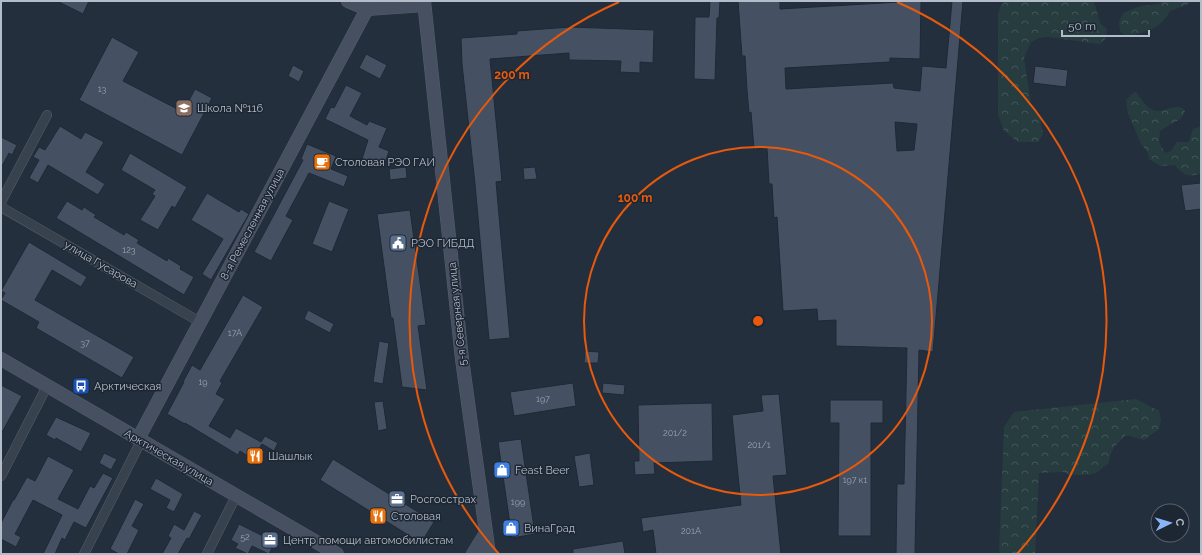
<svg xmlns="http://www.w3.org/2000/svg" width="1202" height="555" viewBox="0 0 1202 555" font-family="Raleway,sans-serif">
	<defs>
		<pattern id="forest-crowns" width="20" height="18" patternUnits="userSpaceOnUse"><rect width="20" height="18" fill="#263c3f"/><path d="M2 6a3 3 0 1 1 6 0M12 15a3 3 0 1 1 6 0" fill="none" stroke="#435659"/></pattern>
	</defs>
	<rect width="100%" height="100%" fill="#242f3e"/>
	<path fill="url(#forest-crowns)" d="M 1005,1 L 1094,1 L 1100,23 L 1107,29 L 1106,38 L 1100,44 L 1048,37 L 1039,38 L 1031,42 L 1024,58 L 1031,103 L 1040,117 L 1043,134 L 1038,142 L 1018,142 L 1004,131 L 998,115 L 998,15 L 1000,7 Z
		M 1164,1 L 1192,1 L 1187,5 L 1170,11 C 1160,30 1146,31 1126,37 L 1120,31 L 1119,22 L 1123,13 L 1140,6 L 1159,4 Z
		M 1136,92 C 1140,97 1146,107 1151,109 C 1162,116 1172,102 1184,109 L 1185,112 C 1180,123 1168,124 1160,131 L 1159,142 L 1165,153 L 1171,151 L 1177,142 L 1189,142 L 1193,129 L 1201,126 L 1201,173 C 1190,178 1182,175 1175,165 L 1160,166 L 1149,159 L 1148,153 L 1141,144 L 1128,113 L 1126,100 L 1133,93 Z
		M 1136,399 L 1159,411 L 1161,420 L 1159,429 L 1144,440 L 1126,435 C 1116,445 1111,448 1109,463 L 1096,473 L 1086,475 L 1071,475 L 1063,472 L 1039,473 L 1035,554 L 999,554 L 1004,427 L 1014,412 Z"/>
	<path fill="#455162" stroke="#1f2835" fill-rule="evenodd" d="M 57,1 L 89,1 L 83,14 Z
		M 710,1 L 720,1 L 719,18 L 717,18 L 715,80 L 694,79 L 695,17 L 709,17 Z
		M 738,1 L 780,1 L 780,9 L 900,2 L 900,1 L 921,1 L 920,59 L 890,58 L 890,62 L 785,68 L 786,89 L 893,83 L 894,88 L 920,91 L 922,66 L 946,68 L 952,1 L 963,1 L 933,352 L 919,350 L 915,554 L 896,554 L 897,484 L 904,484 L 907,348 L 836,346 L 836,320 L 818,321 L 817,309 L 783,311 L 777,217 L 774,218 L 772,184 L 769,184 L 767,148 L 754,149 L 751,112 L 749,113 L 747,90 L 745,56 L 742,56 ZM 895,122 L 917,124 L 914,150 L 897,151 Z
		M 570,27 L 654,30 L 653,63 L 640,62 L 640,73 L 620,72 L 621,61 L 569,60 L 569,53 L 490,59 L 502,181 L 496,182 L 510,338 L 489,340 L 475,184 L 462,64 L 461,38 L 517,34 L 517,31 Z
		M 112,37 L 139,52 L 123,81 L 183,112 L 195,89 L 212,98 L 182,155 L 79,100 Z
		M 366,54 L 387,65 L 380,79 L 359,68 Z
		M 293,65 L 304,71 L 299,82 L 288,76 Z
		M 1035,66 L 1068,70 L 1066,87 L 1033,83 Z
		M 346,85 L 362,93 L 350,116 L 367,125 L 369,121 L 387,128 L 379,147 L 389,151 L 384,166 L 362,159 L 368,140 L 325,119 L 331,107 L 334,108 Z
		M 60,126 L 81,139 L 85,132 L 104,142 L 86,172 L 105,184 L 98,195 L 48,165 L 38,183 L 29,178 L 39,160 L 33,157 L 39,147 L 45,150 Z
		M 1,137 L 17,145 L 12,155 L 9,153 L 1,168 Z
		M 307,144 L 336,156 L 331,169 L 348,176 L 344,187 L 309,173 L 286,216 L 293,220 L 271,261 L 254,252 L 303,160 L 301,159 Z
		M 130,153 L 187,187 L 175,208 L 172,206 L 158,230 L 140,220 L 155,196 L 152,194 L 155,190 L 121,170 Z
		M 406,167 L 407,178 L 390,180 L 389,169 Z
		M 535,167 L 537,179 L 524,180 L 523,168 Z
		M 1201,183 L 1201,209 L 1185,211 L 1181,185 Z
		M 207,193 L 239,212 L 241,209 L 249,214 L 211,280 L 202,274 L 223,239 L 191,220 Z
		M 67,201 L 82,210 L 84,207 L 96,215 L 94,217 L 124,235 L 126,232 L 139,240 L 137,243 L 167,261 L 168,258 L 181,266 L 180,269 L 194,277 L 184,295 L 56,218 Z
		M 329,201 L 349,209 L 332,252 L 312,244 Z
		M 410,210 L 426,325 L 418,326 L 427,390 L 402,387 L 393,318 L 391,318 L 377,214 Z
		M 29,242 L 87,277 L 81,287 L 52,270 L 35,300 L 134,357 L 122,378 L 36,328 L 39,322 L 1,300 L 5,293 L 1,291 Z
		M 243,295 L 263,307 L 220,381 L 222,383 L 216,394 L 225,399 L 209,426 L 230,438 L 236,428 L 261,442 L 265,436 L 278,443 L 274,451 L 262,444 L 252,459 L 240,451 L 238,455 L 185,423 L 185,424 L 167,414 L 184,382 L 183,382 L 192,365 L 200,370 Z
		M 308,310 L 334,324 L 330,333 L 304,319 Z
		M 379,341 L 389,343 L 383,384 L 373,382 Z
		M 585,351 L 599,352 L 598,363 L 584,363 Z
		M 573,383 L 576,406 L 514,416 L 510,392 Z
		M 603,383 L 625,385 L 624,395 L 602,393 Z
		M 1,385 L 22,396 L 1,434 Z
		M 779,394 L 787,475 L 773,476 L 781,554 L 656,554 L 653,530 L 643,532 L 641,518 L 741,505 L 732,415 L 763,411 L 761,395 Z
		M 830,400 L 883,400 L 883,423 L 871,423 L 871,536 L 838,536 L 839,423 L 830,423 Z
		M 383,401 L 387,429 L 378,431 L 374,402 Z
		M 712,403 L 713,461 L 654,463 L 655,474 L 635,475 L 634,461 L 639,461 L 638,405 Z
		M 56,417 L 91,433 L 81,452 L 56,438 L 55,440 L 46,435 Z
		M 521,439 L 535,534 L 512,538 L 498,442 Z
		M 104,453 L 117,459 L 111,470 L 99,463 Z
		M 590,453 L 594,485 L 579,487 L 574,456 Z
		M 48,456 L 74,470 L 58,499 L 78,509 L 90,486 L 94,488 L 103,473 L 113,478 L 86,528 L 74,522 L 65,540 L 62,538 L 55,554 L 43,554 L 62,515 L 33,500 L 15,534 L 21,537 L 16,547 L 1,539 L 1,523 L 13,500 L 14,500 L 27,477 L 35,481 Z
		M 333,459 L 434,522 L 421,543 L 320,480 Z
		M 156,478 L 183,494 L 174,512 L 166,508 L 170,500 L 150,489 Z
		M 135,499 L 144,504 L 132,526 L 139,530 L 127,554 L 119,554 L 110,549 Z
		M 194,511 L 202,515 L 189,539 L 187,538 L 178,554 L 162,554 L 171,538 L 168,536 L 174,524 L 184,530 Z
		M 239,524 L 275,542 L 269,554 L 252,546 L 248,554 L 235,548 L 238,544 L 231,540 Z
		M 623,541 L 625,554 L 573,554 L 573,549 Z"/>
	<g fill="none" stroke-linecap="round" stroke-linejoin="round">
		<g stroke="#565f6c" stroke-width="10">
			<path id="street" d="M 1,202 L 47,115
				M 1,207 L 200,322
				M 1,476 L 47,386
				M 84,554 L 141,441
				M 207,554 L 236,496"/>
		</g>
		<g stroke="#565f6c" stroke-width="14">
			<path id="secondary" d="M 348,1 L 367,9 L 424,5
				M 424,1 L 462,359 L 489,554
				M 1,359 L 337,554
				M 138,439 L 367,9
				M 473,554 L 486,533"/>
		</g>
		<use href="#street" stroke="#38414e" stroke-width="9"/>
		<use href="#secondary" stroke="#465061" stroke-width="13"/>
	</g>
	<g fill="none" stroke="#e8590c" stroke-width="2">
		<circle cx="758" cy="321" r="174"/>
		<path d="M499 554A348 348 0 0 1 619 2M897 2A348 348 0 0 1 1017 554"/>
	</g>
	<defs>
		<g id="school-square" transform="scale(0.9)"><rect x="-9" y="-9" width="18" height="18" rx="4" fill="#8d6e63" stroke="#1d2633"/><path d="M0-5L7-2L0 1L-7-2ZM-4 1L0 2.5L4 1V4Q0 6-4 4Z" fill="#fff"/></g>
		<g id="cafe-square" transform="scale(0.9)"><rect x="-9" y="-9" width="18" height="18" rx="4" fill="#e8710a" stroke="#1d2633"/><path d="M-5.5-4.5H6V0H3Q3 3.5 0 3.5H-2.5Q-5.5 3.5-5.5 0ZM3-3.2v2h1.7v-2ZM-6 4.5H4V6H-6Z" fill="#fff"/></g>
		<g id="civic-square" transform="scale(0.9)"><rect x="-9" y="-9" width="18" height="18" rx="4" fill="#5c6f8a" stroke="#1d2633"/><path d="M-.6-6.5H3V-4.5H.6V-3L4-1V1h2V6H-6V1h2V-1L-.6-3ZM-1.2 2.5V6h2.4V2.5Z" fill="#fff"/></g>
		<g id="bus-square" transform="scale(0.9)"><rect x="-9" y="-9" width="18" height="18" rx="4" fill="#1a4fb4" stroke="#1d2633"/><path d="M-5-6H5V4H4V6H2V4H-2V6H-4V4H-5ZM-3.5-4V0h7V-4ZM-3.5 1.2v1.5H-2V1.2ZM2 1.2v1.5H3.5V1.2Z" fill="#fff"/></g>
		<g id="restaurant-square" transform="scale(0.9)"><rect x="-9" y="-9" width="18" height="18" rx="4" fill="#e8710a" stroke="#1d2633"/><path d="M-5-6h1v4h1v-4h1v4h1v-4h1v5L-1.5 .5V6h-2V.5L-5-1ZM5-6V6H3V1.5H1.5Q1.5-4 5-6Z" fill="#fff"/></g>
		<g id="shop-square" transform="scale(0.9)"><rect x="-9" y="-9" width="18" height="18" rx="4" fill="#3f7fe0" stroke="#1d2633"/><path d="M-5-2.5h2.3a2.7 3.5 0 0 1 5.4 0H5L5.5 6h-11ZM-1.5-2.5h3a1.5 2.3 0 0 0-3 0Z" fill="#fff"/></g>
		<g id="office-square" transform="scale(0.9)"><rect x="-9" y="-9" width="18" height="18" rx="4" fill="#5c6f8a" stroke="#1d2633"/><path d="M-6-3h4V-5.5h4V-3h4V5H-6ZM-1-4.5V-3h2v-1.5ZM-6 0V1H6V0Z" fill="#fff"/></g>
	</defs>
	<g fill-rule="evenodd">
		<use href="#school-square" x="184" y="108"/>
		<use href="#cafe-square" x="322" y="162"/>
		<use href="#civic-square" x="398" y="243"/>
		<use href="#bus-square" x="81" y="386"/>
		<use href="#restaurant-square" x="255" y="456"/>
		<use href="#shop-square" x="502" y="470"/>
		<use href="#office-square" x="397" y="499"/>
		<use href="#restaurant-square" x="378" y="516"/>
		<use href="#shop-square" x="511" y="528"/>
		<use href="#office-square" x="270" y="540"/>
	</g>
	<g text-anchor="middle" stroke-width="3" stroke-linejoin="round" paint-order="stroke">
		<g font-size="9" fill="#98a1af">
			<text x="102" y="92">13</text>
			<text x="129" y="253">123</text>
			<text x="235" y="336">17А</text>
			<text x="85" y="346">37</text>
			<text x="203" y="385">19</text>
			<text x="543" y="402">197</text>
			<text x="675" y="436">201/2</text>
			<text x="759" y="448">201/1</text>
			<text x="855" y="483">197 к1</text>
			<text x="518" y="505">199</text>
			<text x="691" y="534">201А</text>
			<text x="245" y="540">52</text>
		</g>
		<g font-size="11" fill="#b4bcc9" stroke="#1d2633" text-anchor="start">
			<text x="197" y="112">Школа №116</text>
			<text x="335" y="166">Столовая РЭО ГАИ</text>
			<text x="411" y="247">РЭО ГИБДД</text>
			<text x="94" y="390">Арктическая</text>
			<text x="268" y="460">Шашлык</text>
			<text x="515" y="474">Feast Beer</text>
			<text x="410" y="503">Росгосстрах</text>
			<text x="391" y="520">Столовая</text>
			<text x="524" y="532">ВинаГрад</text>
			<text x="283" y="544">Центр помощи автомобилистам</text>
		</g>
		<g font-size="11" fill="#b4bcc9" stroke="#1d2633">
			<text transform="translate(252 224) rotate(-62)" y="4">8-я Ремесленная улица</text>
			<text transform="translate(101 264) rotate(30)" y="4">улица Гусарова</text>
			<text transform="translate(457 314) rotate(-96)" y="4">5-я Северная улица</text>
			<text transform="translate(169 457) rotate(30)" y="4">Арктическая улица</text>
		</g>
	</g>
	<circle cx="758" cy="321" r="6" fill="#e8590c" stroke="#1d2633" stroke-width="2"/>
	<g font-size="12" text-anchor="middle" font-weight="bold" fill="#e8590c" stroke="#1d2633" stroke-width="3" stroke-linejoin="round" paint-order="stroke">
		<text x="512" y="79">200 m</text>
		<text x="635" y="202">100 m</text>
	</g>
	<rect width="1202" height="555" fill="none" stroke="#b4bcc9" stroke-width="4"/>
	<g transform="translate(1170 523) rotate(85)"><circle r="19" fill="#1d2633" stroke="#59626f"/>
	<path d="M0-3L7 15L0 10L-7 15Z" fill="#8ab4f8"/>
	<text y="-6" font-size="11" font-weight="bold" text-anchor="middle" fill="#b4bcc9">С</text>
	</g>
	<path d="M1062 30v6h87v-6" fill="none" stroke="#b4bcc9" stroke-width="2"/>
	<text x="1068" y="30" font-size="12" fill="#b4bcc9" stroke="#1d2633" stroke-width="3" paint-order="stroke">50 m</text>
</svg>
